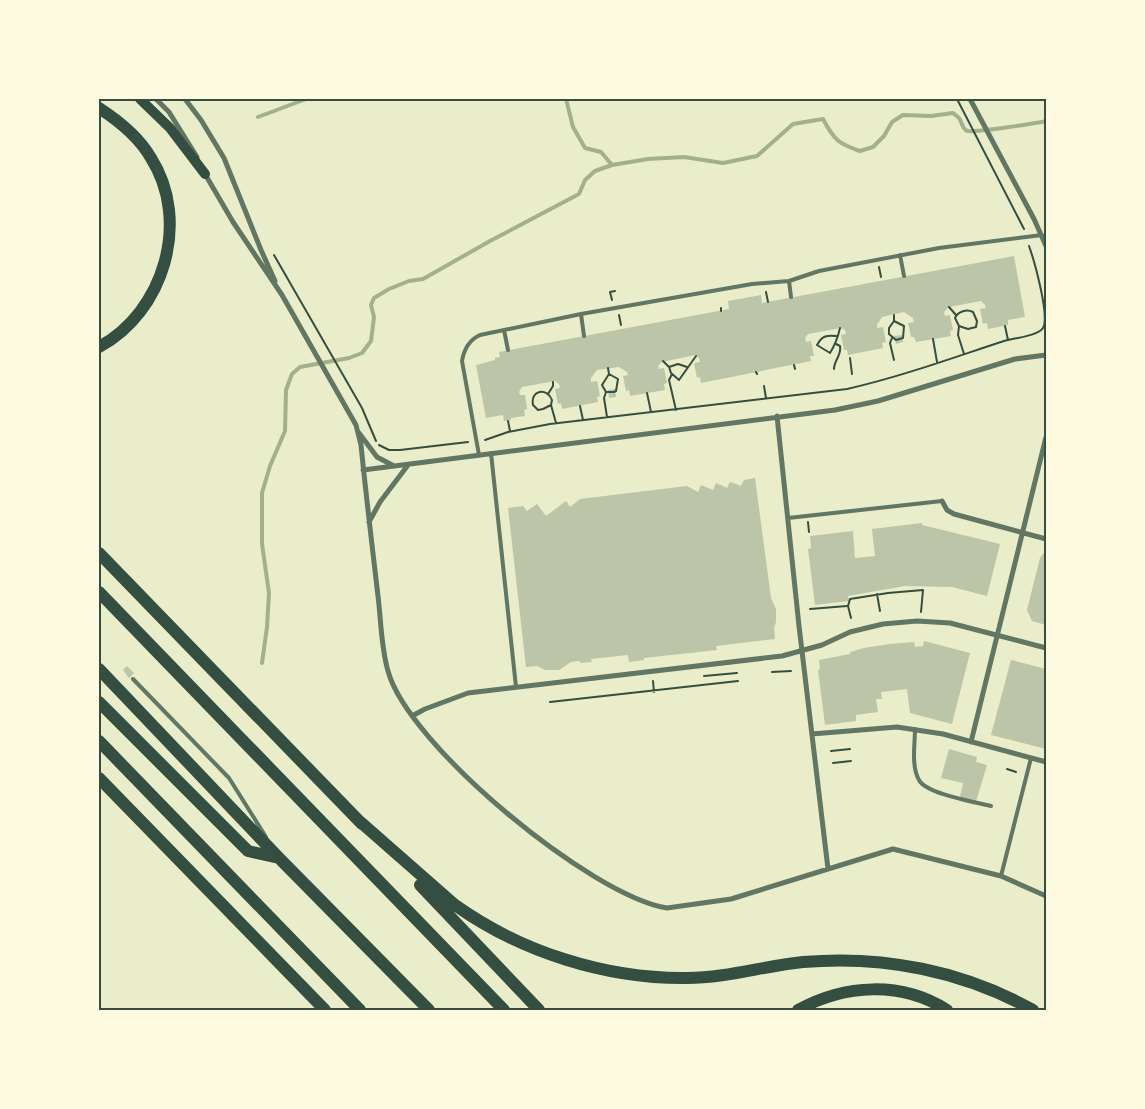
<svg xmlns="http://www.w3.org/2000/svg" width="1145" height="1109" viewBox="0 0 1145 1109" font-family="Ubuntu,sans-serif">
	<rect width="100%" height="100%" fill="#e9edc9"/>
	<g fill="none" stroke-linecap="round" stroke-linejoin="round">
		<path stroke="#a3b18a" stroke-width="4" d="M 566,99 L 573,127 L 585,148 L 601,152 L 612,165
			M 258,117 L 306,99
			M 262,663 L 267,627 L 269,593 L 262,544 L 262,493 L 270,466 L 285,431 L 286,390 L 292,374 L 300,367 L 349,358 L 362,353 L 371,341 L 374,317 L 371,305 L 374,298 L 389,289 L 409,281 L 423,279 L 490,241 L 579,194 L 585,180 L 595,171 L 612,165 L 648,159 L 684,157 L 723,163 L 757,156 L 793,124 L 823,119 C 834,140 839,144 860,151 L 873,147 L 884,136 L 892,122 L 903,115 L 931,116 L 953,113 C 955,115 957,116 959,118 C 962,122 962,128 967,131 C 972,133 1038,123 1046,121"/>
	</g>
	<path fill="#bcc5a7" d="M 1014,256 L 1025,317 L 1008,320 L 1008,325 L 988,329 L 987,323 L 983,324 L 980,309 L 986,308 L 985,305 L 981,301 L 949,307 L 944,312 L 945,316 L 950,315 L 953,330 L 950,331 L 951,336 L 916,342 L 914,337 L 911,337 L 908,323 L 914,322 L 913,318 L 904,312 L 882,317 L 877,325 L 877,328 L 883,327 L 886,342 L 882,343 L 883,348 L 848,355 L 847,350 L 844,350 L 841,335 L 846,334 L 845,330 L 841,328 L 808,334 L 805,338 L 806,342 L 811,341 L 814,356 L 810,356 L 811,361 L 701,383 L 700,377 L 697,378 L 694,363 L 700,362 L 699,358 L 695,355 L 662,362 L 658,366 L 659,369 L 664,368 L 667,383 L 664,384 L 665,390 L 630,396 L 629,390 L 626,391 L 623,376 L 628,375 L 627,372 L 619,367 L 597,370 L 591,378 L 591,382 L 597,381 L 600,396 L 597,397 L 598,402 L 562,409 L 561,403 L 558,404 L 555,389 L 560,388 L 559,384 L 555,381 L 522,387 L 519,392 L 520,395 L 525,395 L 527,409 L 524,410 L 525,416 L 511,418 L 511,420 L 504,421 L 503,415 L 486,418 L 476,365 L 495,360 L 495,358 L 500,357 L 499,352 L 729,309 L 728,301 L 761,295 L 762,303 Z
		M 902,335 L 903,342 L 896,344 L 894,336 Z
		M 615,389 L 616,397 L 609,398 L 608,390 Z
		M 755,478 L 771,598 L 776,609 L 776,622 L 774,628 L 775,639 L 716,646 L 717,650 L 644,658 L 644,660 L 629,662 L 628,655 L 591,659 L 592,662 L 580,663 L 580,661 L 571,662 L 559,670 L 545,670 L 537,666 L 526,667 L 508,508 L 523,506 L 527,511 L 537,504 L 546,516 L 566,501 L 570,507 L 580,499 L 687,486 L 698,492 L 701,485 L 713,490 L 716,483 L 727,488 L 730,482 L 741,486 L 744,480 Z
		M 922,523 L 922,525 L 1000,544 L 987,596 L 952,587 L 905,586 L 848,596 L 849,601 L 815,605 L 808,549 L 811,548 L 810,536 L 853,531 L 855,558 L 875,556 L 872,529 Z
		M 1046,550 L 1046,625 L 1032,621 L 1027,610 L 1040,558 Z
		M 924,641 L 970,653 L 952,724 L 910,713 L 907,689 L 881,692 L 882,699 L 876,699 L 878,712 L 856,715 L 856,721 L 825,725 L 818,670 L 820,669 L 819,660 L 850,654 L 850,652 L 864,648 L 889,644 L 914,642 L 915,647 L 923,646 Z
		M 1011,660 L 1046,669 L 1046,749 L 991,735 Z
		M 127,666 L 134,673 L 129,678 L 123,670 Z
		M 949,749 L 977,757 L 976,762 L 987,765 L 975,805 L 959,801 L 963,783 L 941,778 Z"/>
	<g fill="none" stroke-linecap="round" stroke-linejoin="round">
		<path stroke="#344e41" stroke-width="2" d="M 957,99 L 1024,229
			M 274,255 L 362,408 L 376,441
			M 879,267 L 881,277
			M 766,292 L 768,302
			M 612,300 L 610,292 L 615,291
			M 949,307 L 956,315
			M 721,308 L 721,311
			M 619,315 L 621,325
			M 894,315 L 894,321 L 889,328 L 889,334 L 896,340 L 903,338 L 904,326 L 894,321
			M 959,326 L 968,329 L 976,327 L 977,321 L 973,312 C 967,309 958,311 955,318 L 959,326 L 958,335 L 964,354
			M 1005,326 L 1008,340
			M 836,336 C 826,335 822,336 817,345 L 830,353 C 835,345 838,337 840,328
			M 892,338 L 890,343 L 894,360
			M 933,339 L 937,362
			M 850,358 L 852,374
			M 663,361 L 669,367 L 678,364 L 687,367
			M 794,365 L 795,369
			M 669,367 L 671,373 L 679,380 L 696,356
			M 834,369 C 834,360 842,355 840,346 L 836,344
			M 756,372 L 757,374
			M 672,374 L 669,380 L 676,410
			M 764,386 L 766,398
			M 606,392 L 614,392 L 616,391 L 618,379 L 609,374
			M 647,393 L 651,412
			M 548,394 L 553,386 L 553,382
			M 551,405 L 543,409 L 538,410 L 533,405 C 530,390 547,387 552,400 L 551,405 L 556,423
			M 580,406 L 583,420
			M 607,417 L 604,398 L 606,392 L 602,385 L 609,374 L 608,368
			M 508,421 L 510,431
			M 485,440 L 508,432 L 550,424 L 847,389 C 900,377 952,358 1004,341 C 1014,338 1038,336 1043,328 C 1050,316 1034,260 1029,246
			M 379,445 L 389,450 L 400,450 L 468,442
			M 808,522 L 809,532
			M 877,594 L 880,611
			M 810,609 L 847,606
			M 851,618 L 848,606 L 850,599 L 888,593 L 923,590 L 921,612
			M 772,672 L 791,671
			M 704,676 L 737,673
			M 653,681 L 654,692
			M 550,702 L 738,681
			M 831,751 L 850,749
			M 833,763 L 851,761
			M 1007,769 L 1016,772"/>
		<path stroke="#617663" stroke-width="4" d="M 900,255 L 904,276
			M 789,281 L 791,297
			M 581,314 L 584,336
			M 504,330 L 508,350
			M 491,453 L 516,687
			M 479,455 L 462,361 C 464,349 469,340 480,335 L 581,314 L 752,284 L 789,281 L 819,271 L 939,248 L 1042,235
			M 788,518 L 942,501
			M 133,679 L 229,778 L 266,837
			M 915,729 C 915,744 911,766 919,780 C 926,794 976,802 991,806
			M 1001,876 L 1031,758"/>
		<path stroke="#617663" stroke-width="5" d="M 156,99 L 169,112 L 197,157
			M 185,99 L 201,120 L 224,158 L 261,250 L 275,281
			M 970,99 L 1034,219 L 1046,246
			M 205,174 L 233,222 L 282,295 L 356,425 L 361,445 C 366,495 372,545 378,596 C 381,620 381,647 388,671 C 408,745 591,896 667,908 L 731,899 L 893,849 L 1001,876 L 1046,896
			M 777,416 L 799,626 L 828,869
			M 359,433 L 377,457 L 394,466
			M 363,470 L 835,410 L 878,401 L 1015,359 L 1046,355
			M 942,501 L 947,510 L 954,514 L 1046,539
			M 369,522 L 380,502 L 408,465
			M 412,716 L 425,709 L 468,693 L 782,656 L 822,645 L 850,632 L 883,624 L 917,621 L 950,623 L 1046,648
			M 812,734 L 897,727 L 943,734 L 1046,762
			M 971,742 L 1046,437"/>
		<path stroke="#344e41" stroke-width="10" d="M 140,99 L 170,128 L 205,174"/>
		<path stroke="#344e41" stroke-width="12" d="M 99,108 C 119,121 139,137 151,158 C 191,221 164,312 99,347
			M 99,553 L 362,824
			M 99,592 L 504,1010
			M 99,669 L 279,858 L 429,1010
			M 99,702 L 248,851 L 279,858
			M 99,741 L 360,1010
			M 99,778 L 325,1010
			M 357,819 L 455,905 C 521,952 606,979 687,978 C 726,978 764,966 803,962 C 883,955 963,971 1033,1010
			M 420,885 L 539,1010
			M 798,1010 C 845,984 901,981 947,1010"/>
	</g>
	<rect width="1145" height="1109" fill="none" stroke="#fefae0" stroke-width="200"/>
	<rect x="100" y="100" width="945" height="909" fill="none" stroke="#344e41" stroke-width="2"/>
</svg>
